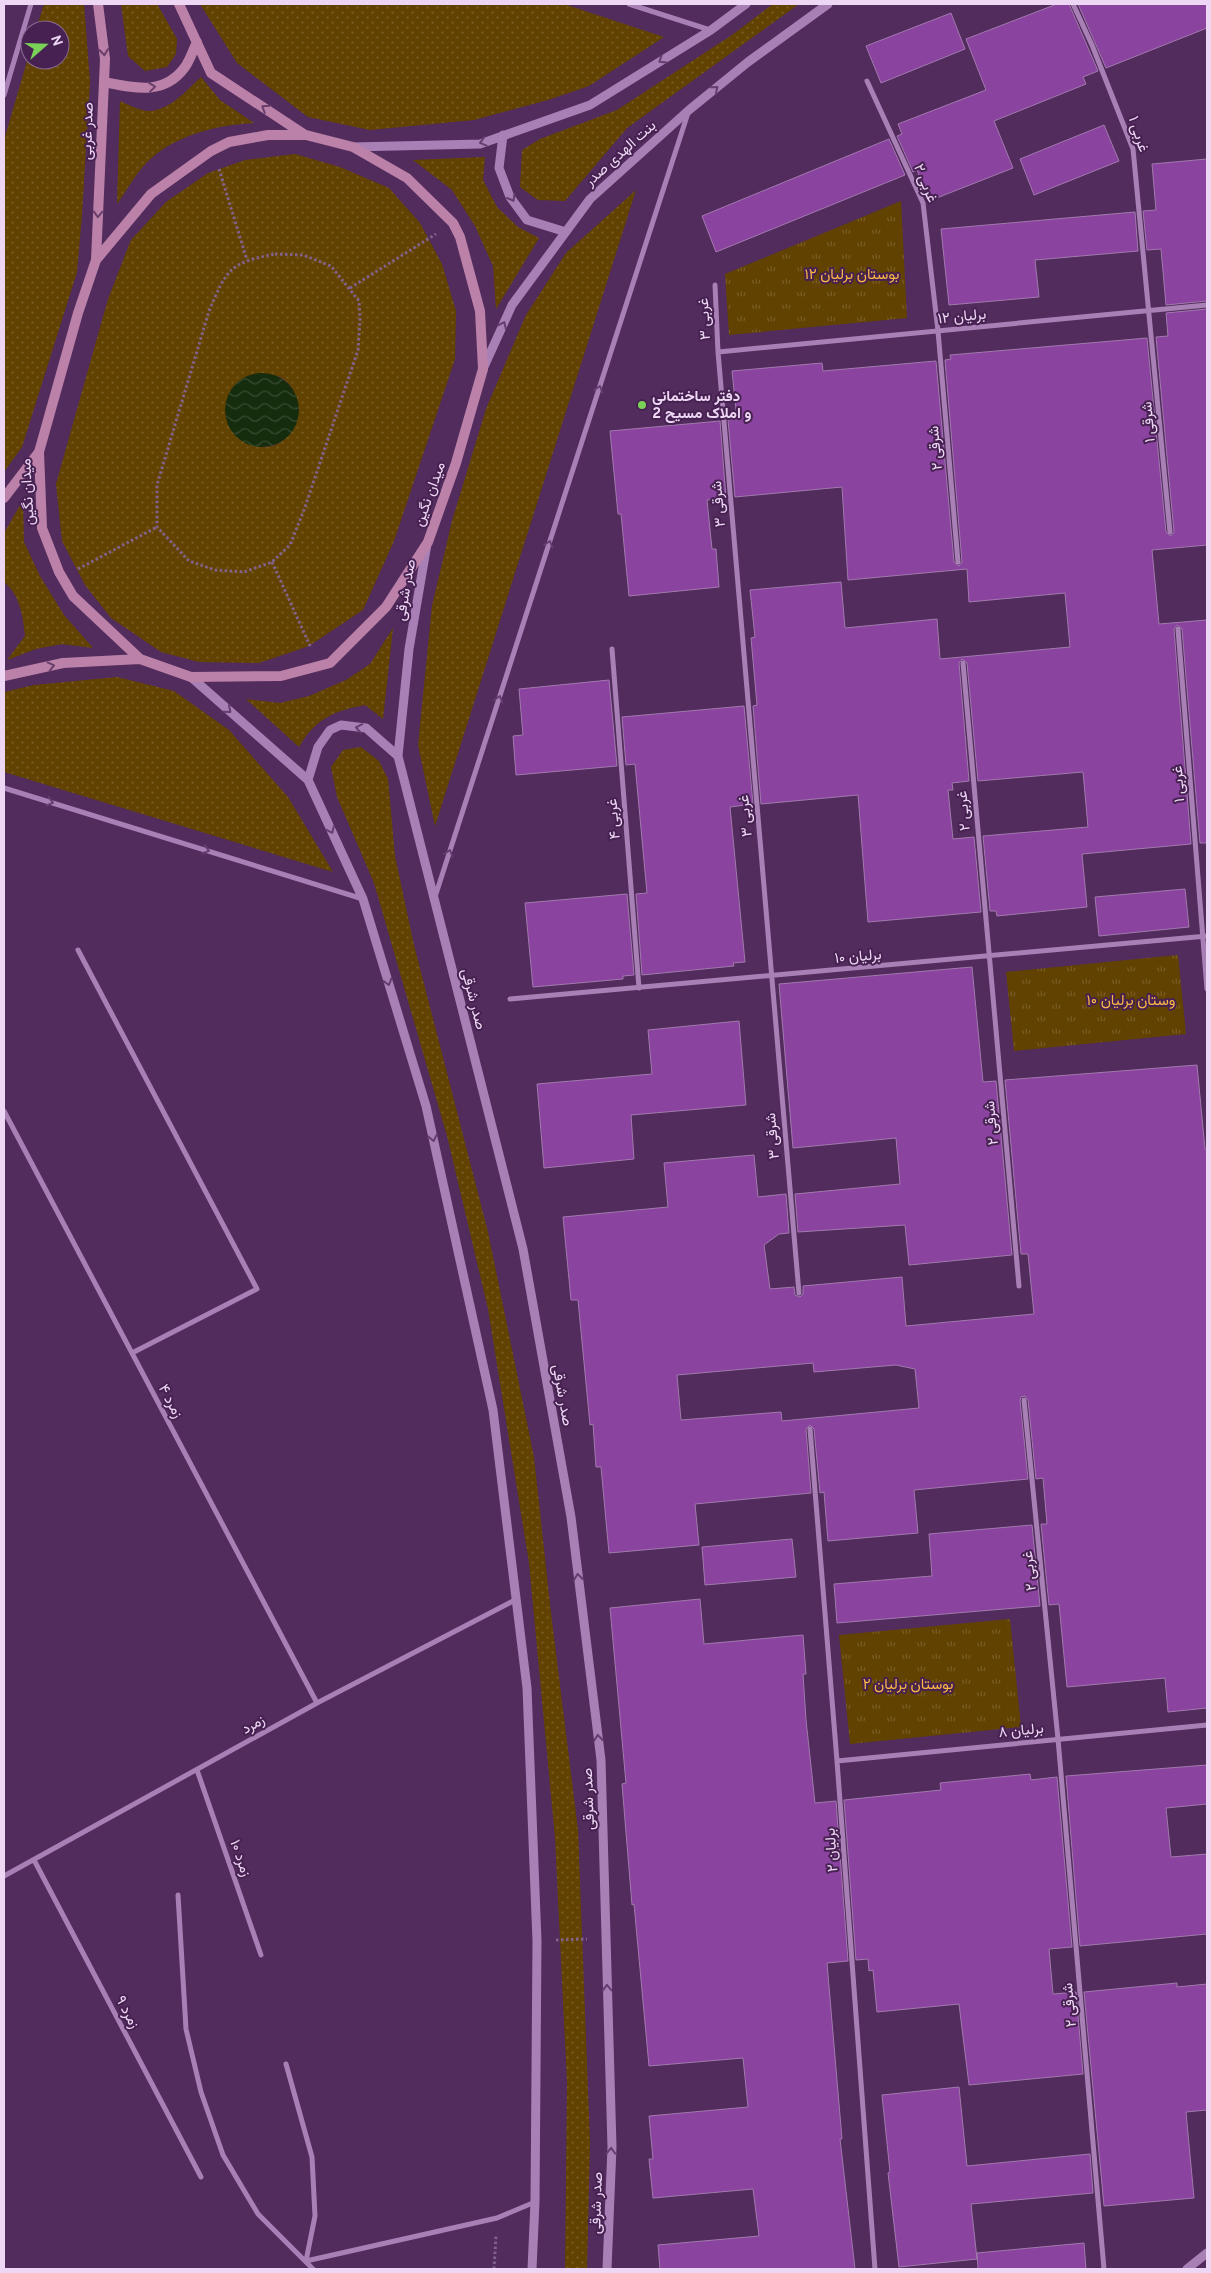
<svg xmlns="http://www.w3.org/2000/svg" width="1211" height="2273" viewBox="0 0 1211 2273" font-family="Overpass,Vazirmatn,sans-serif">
	<defs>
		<pattern id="grass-dots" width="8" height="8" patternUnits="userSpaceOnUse" patternTransform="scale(1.25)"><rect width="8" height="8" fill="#624200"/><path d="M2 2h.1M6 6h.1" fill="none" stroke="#795d26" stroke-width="1.8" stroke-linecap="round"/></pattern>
		<pattern id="park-tufts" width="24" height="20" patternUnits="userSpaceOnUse" patternTransform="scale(1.25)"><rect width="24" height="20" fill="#624200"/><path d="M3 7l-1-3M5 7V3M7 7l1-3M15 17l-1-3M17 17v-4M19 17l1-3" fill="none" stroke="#795d26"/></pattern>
		<pattern id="water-waves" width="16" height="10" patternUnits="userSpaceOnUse" patternTransform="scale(1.25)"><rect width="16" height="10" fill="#162d0d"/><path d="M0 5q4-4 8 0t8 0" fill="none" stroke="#384b31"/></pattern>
	</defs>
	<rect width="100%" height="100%" fill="#512c5c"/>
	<path fill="url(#grass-dots)" fill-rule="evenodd" d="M 44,4 L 84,4 L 90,82 L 82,215 L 77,272 L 22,447 L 4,472 L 4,140 L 30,51 L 30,60 L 60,60 L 60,30 L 36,30 Z
		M 121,4 L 157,4 L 177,39 L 176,54 L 167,67 L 145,71 L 128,56 Z
		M 200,4 L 564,4 L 664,37 L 589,86 L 548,100 L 474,120 L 370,130 L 308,117 L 237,63 Z
		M 773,4 L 799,4 L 627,128 L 565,201 L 538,200 L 520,187 L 522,150 L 540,139 L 617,110 L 732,35 Z
		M 201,77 L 220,100 L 254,123 C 214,125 167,137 141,169 C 132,180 125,193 117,204 L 120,101 C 127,104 135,108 142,110 C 165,116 186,91 201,77 Z
		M 295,154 L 340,167 L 389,188 L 420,223 L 442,264 L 456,311 L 455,359 L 394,541 L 363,610 L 309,646 L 259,663 L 199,662 L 161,652 L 111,618 L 85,585 L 62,541 L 56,484 L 108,299 L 131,240 L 166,202 L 208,173 L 245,160 ZM 250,375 C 257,375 266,373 273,375 C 319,385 295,478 236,436 L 231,390 L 239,381 Z
		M 485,157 L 483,180 L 497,207 L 518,227 L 539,238 L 496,309 L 493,266 L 475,226 L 452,190 L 413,160 Z
		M 636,190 L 435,826 L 418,745 L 432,606 L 452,521 L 486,409 L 526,315 L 566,253 Z
		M 23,500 L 24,542 L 40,576 L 64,615 L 93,648 L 62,644 L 36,649 L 7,660 L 25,636 C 23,616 20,595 4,582 L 4,533 Z
		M 393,628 L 383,719 L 365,705 C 334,711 316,718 299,747 L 246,699 L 280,703 L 309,696 L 346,680 L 370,664 Z
		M 117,677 L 174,691 L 229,730 L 288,797 L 333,872 L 4,772 L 4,692 L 34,685 Z
		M 361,747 L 379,761 L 388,779 L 395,856 L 414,945 L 488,1232 L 534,1457 L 551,1613 L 578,1830 L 590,2142 L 587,2269 L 565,2269 L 567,2082 L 555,1838 L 529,1563 L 488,1309 L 447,1136 L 374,883 L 337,797 L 331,767 L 343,750 Z"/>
	<path fill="url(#park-tufts)" d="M 901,201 L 907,318 L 729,335 L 725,274 Z
		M 1178,955 L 1186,1034 L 1014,1051 L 1006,972 Z
		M 1010,1619 L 1021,1727 L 850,1744 L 839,1635 Z"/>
	<path fill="url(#water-waves)" d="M225 410a37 37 0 1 1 74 0a37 37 0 1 1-74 0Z"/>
	<path fill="#8a439e" stroke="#a379af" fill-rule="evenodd" d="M 1057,4 L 1069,4 L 1098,71 L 1083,77 L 1086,84 L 994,121 L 1013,168 L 929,201 L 917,170 L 913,172 L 897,136 L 902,134 L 898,124 L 986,90 L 966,39 Z
		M 1078,4 L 1207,4 L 1207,28 L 1106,68 Z
		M 951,13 L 965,49 L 881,83 L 866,46 Z
		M 1104,125 L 1119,161 L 1034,195 L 1020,159 Z
		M 889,139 L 905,175 L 716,252 L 702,216 Z
		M 1207,159 L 1207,301 L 1166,305 L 1161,249 L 1147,250 L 1143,211 L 1156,210 L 1152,164 Z
		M 1135,212 L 1138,251 L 1035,260 L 1039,297 L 949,305 L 941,229 Z
		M 1207,309 L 1207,545 L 1152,550 L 1159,624 L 1207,620 L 1207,843 L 1200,843 L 1182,629 L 1177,625 L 1174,629 L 1191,844 L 1082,854 L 1087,907 L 997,916 L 996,911 L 990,911 L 983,836 L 1088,827 L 1083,772 L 978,781 L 967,663 L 962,659 L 959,663 L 969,781 L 952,783 L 953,790 L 948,790 L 953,839 L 974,837 L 981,912 L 868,922 L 858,795 L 761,804 L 753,706 L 757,705 L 751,638 L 755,637 L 750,590 L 841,582 L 845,628 L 937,619 L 940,659 L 1070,647 L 1065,593 L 969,602 L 967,569 L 848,580 L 842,487 L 735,497 L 728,420 L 737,419 L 732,371 L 822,363 L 823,371 L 936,361 L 954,562 L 959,566 L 962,562 L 945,360 L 951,359 L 950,355 L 1147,338 L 1166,532 L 1171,536 L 1174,532 L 1156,337 L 1168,336 L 1166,313 Z
		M 720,421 L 726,498 L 707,500 L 712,549 L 716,549 L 719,587 L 629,596 L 621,514 L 618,514 L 610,431 Z
		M 609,680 L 617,766 L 516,775 L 513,736 L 523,735 L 519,689 Z
		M 744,706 L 753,804 L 730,807 L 745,962 L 733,963 L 734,966 L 642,975 L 636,894 L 647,893 L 635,764 L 626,765 L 622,717 Z
		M 1185,889 L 1189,927 L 1099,936 L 1095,897 Z
		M 627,894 L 634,975 L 623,976 L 623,979 L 533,987 L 525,903 Z
		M 972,967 L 983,1082 L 996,1081 L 1012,1255 L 909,1265 L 905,1225 L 798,1232 L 795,1194 L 900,1184 L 896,1138 L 793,1148 L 779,984 Z
		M 739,1021 L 746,1105 L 631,1115 L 634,1159 L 544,1168 L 537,1084 L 652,1074 L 648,1030 Z
		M 1197,1065 L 1205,1149 L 1207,1149 L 1207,1708 L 1168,1712 L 1165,1678 L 1067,1687 L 1059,1604 L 1049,1605 L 1041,1524 L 1047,1524 L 1043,1478 L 1036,1479 L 1028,1400 L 1025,1396 L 1021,1397 L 1020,1400 L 1028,1479 L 914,1490 L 918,1533 L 828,1541 L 824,1492 L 820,1493 L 814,1429 L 810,1425 L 806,1429 L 811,1493 L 695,1504 L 699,1545 L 609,1553 L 601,1467 L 596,1467 L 593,1424 L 590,1425 L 578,1300 L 571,1300 L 563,1217 L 668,1207 L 664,1163 L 754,1155 L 758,1197 L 786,1194 L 789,1233 L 779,1234 L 764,1245 L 770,1289 L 794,1287 L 795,1295 L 800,1297 L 803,1294 L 803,1286 L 902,1277 L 906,1326 L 1034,1314 L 1028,1254 L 1021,1254 L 1005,1080 ZM 813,1363 L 814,1372 L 896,1365 L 915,1369 L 919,1408 L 782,1421 L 781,1412 L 681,1420 L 677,1375 Z
		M 1032,1525 L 1040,1606 L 837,1623 L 834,1584 L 932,1576 L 929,1534 Z
		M 792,1539 L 796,1577 L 705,1585 L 702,1547 Z
		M 700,1599 L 704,1644 L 803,1635 L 806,1674 L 803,1674 L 806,1720 L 815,1803 L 836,1801 L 848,1961 L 827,1963 L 842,2139 L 840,2139 L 855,2269 L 660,2269 L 658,2245 L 759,2236 L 753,2189 L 653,2198 L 649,2159 L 653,2159 L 649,2116 L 748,2107 L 743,2058 L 649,2066 L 634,1904 L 632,1905 L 622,1784 L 626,1783 L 610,1608 Z
		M 1207,1765 L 1207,1804 L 1166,1808 L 1171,1857 L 1207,1854 L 1207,1934 L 1080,1946 L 1066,1776 Z
		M 1030,1774 L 1031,1780 L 1057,1777 L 1072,1947 L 1049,1949 L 1053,1994 L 1076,1992 L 1083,2074 L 969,2085 L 959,2004 L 877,2012 L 873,1970 L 869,1971 L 868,1959 L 856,1960 L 844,1800 L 941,1790 L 940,1783 Z
		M 1177,1983 L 1177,1987 L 1207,1984 L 1207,2110 L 1186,2112 L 1194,2198 L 1104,2206 L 1084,1992 Z
		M 959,2087 L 967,2166 L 1090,2154 L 1093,2193 L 971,2204 L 977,2259 L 899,2267 L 888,2173 L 890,2172 L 882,2095 Z
		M 1084,2243 L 1086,2269 L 978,2269 L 977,2253 Z"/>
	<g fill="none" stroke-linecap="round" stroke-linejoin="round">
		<path stroke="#82628c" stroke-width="3" stroke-dasharray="2.5 2.5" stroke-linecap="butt" d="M 219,169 L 247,260
			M 275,254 L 303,255 L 331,266 L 359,301 L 360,319 L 358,350 L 304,510 L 290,545 L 272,562 L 244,572 L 215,570 L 189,561 L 157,527 L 157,485 L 209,311 C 227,269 229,263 275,254 Z
			M 350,288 L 436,234
			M 272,562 L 311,648
			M 78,569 L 157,527
			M 556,1940 L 587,1939
			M 494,2269 L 496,2236"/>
		<path stroke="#a980b6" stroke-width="5" d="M 629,4 L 710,30
			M 1073,4 L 1092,45 L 1133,149 L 1170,532
			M 867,81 L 923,203 L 938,331 L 958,562
			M 4,95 L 31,4
			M 715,285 L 718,352 L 799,1293
			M 718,352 L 1207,305
			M 1178,629 L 1207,989
			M 612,649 L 639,988
			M 963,663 L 1019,1286
			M 4,788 L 363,899
			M 435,897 L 688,113
			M 78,950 L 257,1289 L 132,1353
			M 510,999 L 1207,936
			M 4,1111 L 317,1703
			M 1024,1400 L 1058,1739 L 1104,2269
			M 810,1429 L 837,1761 L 875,2269
			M 837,1761 L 1207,1725
			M 197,1770 L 261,1955
			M 34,1860 L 201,2177
			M 4,1876 L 317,1703 L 517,1599
			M 178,1895 L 186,2029 L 201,2092 L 223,2155 L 258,2214 L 313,2269
			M 286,2064 L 312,2157 L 315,2216 L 306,2261 L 497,2218 L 535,2202"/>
		<path stroke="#a980b6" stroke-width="9" d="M 503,135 L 499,168 L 510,197 L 527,220 L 566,232
			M 353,147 L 480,144 L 590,105 L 711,30 L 746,4
			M 483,369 L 512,305 L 590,199 L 689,110 L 748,62 L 828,4
			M 427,544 L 409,649 L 398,756 L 523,1249 L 571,1517 L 601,1760 L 612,2147 L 607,2269
			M 191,677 L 308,780 L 363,899 L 426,1106 L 493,1410 L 527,1688 L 537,1941 L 535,2202 L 532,2269
			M 308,780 L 318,747 L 330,730 L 341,725 L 366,728 L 398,756
			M 1187,2269 L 1207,2253"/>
		<path stroke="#bc81a8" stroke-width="10" d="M 179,4 L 211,73 L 305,135
			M 104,82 C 134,88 164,96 185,67 C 190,60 193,50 197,42
			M 268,135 L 306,135 L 353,147 L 407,178 L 453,223 L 460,237 L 480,311 L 483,369 L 456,463 L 428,542 L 386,607 L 330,663 L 281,676 L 191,677 L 140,659 L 73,596 L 59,572 L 42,528 L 39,452 L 78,313 L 96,260 L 151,194 L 211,151 L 229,142 Z
			M 96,260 L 105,59 L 98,4
			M 4,498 L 39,452
			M 4,676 L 63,663 L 140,659"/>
	</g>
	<defs><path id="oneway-chevron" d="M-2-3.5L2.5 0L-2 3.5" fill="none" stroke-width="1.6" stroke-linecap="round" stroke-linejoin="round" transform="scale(1.25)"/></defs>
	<g stroke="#693e6b">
		<use href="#oneway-chevron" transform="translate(104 52) rotate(84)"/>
		<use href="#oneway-chevron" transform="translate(152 87) rotate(-7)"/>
		<use href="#oneway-chevron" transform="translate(265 108) rotate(-147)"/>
		<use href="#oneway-chevron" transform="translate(98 214) rotate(92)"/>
		<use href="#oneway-chevron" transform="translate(51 666) rotate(-13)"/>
	</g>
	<g stroke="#643e6f">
		<use href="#oneway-chevron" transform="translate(662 60) rotate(148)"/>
		<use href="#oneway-chevron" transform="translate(715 89) rotate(-39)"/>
		<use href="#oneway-chevron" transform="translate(483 142) rotate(165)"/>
		<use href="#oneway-chevron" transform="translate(512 198) rotate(60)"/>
		<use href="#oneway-chevron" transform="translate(503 325) rotate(-65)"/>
		<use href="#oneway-chevron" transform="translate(599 389) rotate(-72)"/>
		<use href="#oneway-chevron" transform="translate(549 544) rotate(-72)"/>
		<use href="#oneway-chevron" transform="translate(499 699) rotate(-72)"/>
		<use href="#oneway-chevron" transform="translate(228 710) rotate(41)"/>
		<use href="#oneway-chevron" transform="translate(359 728) rotate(-169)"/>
		<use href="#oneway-chevron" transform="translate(50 802) rotate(17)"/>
		<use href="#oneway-chevron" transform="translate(331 830) rotate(65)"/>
		<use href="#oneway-chevron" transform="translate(206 850) rotate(17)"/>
		<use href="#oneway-chevron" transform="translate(449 853) rotate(-72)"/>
		<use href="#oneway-chevron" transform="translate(388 982) rotate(73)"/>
		<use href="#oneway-chevron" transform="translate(433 1138) rotate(78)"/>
		<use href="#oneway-chevron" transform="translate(578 1577) rotate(-97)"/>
		<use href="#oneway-chevron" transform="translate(598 1738) rotate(-97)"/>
		<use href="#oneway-chevron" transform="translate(607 1988) rotate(-92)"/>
		<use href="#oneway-chevron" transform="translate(611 2151) rotate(-89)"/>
	</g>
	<circle fill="#79d158" stroke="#462151" stroke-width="2" cx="642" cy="405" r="5"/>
	<g text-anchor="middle" stroke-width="4" stroke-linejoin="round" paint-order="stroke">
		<g font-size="15" fill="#edd7f4" stroke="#462151">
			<text transform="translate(87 131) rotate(-88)" y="5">صدر غربی</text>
			<text transform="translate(1139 134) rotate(72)" y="5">۱ غربی</text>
			<text transform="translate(620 153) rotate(-42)" y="5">بنت الهدی صدر</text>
			<text transform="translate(926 183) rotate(68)" y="5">۲ غربی</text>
			<text transform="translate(962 316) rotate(-6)" y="5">برلیان ۱۲</text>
			<text transform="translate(704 319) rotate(-93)" y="5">۳ غربی</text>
			<text transform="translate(1148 422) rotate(-95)" y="5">۱ شرقی</text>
			<text transform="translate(935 448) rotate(-95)" y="5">۲ شرقی</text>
			<text transform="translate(27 492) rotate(-93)" y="5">میدان نگین</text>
			<text transform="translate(429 494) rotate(-70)" y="5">میدان نگین</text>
			<text transform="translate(718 504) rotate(-95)" y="5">۳ شرقی</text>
			<text transform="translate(405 590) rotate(-80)" y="5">صدر شرقی</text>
			<text transform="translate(1178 784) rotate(-94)" y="5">۱ غربی</text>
			<text transform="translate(963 811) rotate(-95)" y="5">۲ غربی</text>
			<text transform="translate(745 816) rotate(-95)" y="5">۳ غربی</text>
			<text transform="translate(613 819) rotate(-95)" y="5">۴ غربی</text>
			<text transform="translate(858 956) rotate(-5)" y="5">برلیان ۱۰</text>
			<text transform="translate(474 999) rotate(76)" y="5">صدر شرقی</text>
			<text transform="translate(991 1123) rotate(-95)" y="5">۲ شرقی</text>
			<text transform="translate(772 1136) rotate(-95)" y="5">۳ شرقی</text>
			<text transform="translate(563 1395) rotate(80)" y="5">صدر شرقی</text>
			<text transform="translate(171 1401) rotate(62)" y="5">زمرد ۴</text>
			<text transform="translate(1029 1571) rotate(-96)" y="5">۲ غربی</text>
			<text transform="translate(253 1724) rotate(-29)" y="5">زمرد</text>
			<text transform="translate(1021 1730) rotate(-6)" y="5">برلیان ۸</text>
			<text transform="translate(588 1799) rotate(-92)" y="5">صدر شرقی</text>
			<text transform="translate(831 1850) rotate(-94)" y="5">برلیان ۲</text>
			<text transform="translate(241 1858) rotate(71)" y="5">زمرد ۱۰</text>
			<text transform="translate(1069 2005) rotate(-95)" y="5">۲ شرقی</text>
			<text transform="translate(128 2012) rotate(62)" y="5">زمرد ۹</text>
			<text transform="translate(596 2203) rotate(-88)" y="5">صدر شرقی</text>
		</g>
		<g font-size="15" fill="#fab945" stroke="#462151">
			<text x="852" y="279">بوستان برلیان ۱۲</text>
			<text x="1131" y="1005">وستان برلیان ۱۰</text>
			<text x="908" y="1689">بوستان برلیان ۲</text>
		</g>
		<g font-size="15" font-weight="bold" fill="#edd7f4" stroke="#462151" text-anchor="start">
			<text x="652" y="401">دفتر ساختمانی<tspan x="652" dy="17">و املاک مسیح 2</tspan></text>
		</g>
	</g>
	<rect width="1211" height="2273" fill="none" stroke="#edd7f4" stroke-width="10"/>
	<g transform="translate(45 45) rotate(70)"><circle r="24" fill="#462151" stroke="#896a92"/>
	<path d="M0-4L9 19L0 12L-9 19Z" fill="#79d158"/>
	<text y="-8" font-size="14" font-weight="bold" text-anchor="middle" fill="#edd7f4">N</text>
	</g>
</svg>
